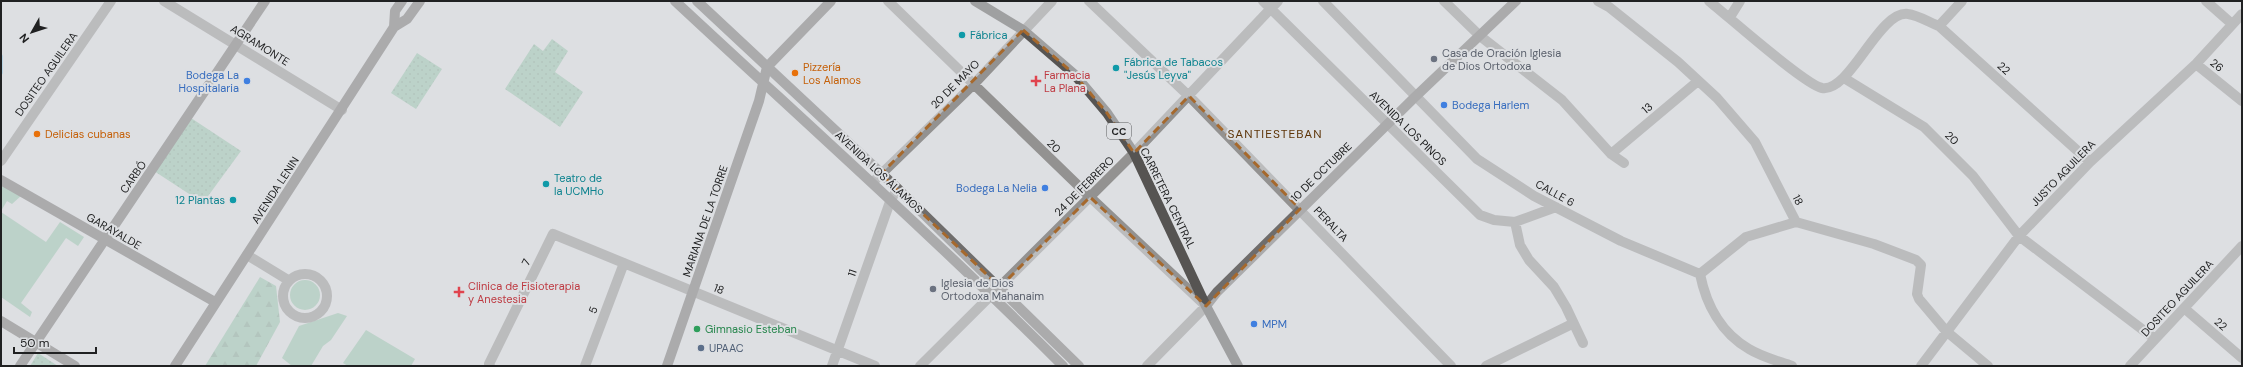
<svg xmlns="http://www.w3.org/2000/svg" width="2243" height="367" viewBox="0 0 2243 367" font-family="'DM Sans',sans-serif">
	<defs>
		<pattern id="forest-firs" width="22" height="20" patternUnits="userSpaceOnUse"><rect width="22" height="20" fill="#96c3aa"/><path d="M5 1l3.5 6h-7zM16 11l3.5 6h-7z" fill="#81a792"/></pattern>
		<pattern id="park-dots" width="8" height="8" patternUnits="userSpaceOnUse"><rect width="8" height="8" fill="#96c3aa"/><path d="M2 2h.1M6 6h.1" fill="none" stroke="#81a792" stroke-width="1.8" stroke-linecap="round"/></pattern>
	</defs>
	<rect width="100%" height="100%" fill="#dddfe2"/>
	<path fill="#96c3aa" d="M 1,182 L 22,195 L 12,204 L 7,201 L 1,211 Z
		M 1,212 L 46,242 L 60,222 L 84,237 L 78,246 L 66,238 L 21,303 L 32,312 L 30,317 L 1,297 Z
		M290 295a15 15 0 1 1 30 0a15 15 0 1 1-30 0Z
		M 338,313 L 347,316 L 331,340 L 323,346 L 311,366 L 292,366 L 282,358 L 299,326 Z
		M 366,330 L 415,359 L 411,366 L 348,366 L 343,363 Z"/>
	<path fill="url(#forest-firs)" d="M 260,277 L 276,286 L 280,322 L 256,366 L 205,366 Z"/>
	<path fill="url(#park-dots)" d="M 552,39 L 568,51 L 555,72 L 583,92 L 560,127 L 505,89 L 534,44 L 543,51 Z
		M 417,53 L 442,69 L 416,109 L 391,93 Z
		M 191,118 L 241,151 L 203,203 L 154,171 Z
		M 38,353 L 58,366 L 30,366 Z"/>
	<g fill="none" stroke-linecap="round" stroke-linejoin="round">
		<path stroke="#77c2e8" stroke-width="3.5" d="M 1,56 L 1,73"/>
		<path stroke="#939291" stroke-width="10" d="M 164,1 L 342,110
			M 888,1 L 1090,197 L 1206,306 L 1147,366
			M 1089,1 L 1189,96 L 1451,366
			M 1263,1 L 1480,215 L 1494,220 L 1515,222 L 1556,207
			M 1323,1 L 1477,159 L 1534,196 L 1621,241 L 1700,274
			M 1444,1 L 1480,36 L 1562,100 L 1611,154 L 1624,163
			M 1598,1 L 1609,7 L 1678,62 L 1717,98 L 1755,142 L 1796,222 L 1874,244 L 1916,260 L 1921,265 L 1917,294 L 1919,299 L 1946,331 L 1988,366
			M 1709,1 C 1729,17 1804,84 1822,88 C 1850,93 1879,10 1908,14 C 1917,15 1929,22 1939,26 L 2090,162
			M 2206,1 L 2232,24
			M 1730,17 L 1740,1
			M 1939,26 L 1962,1
			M 2196,64 L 2242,101
			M 1844,78 L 1924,127 L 1973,176 L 2019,236 L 2155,339
			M 1611,154 L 1698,81
			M 1,161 L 111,1
			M 873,182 L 974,84 L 1052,1
			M 1515,222 L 1520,245 L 1529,260 L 1554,287 L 1566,307 L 1583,343
			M 247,255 L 288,280
			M283 296a22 22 0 1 1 44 0a22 22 0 1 1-44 0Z
			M 1700,274 C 1706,304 1721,333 1749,349 C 1762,357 1778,361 1792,366
			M 1700,274 L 1746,237 L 1796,222
			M 2184,308 L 2242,358
			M 490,366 L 489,364 L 553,234 L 875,366
			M 585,366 L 624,263
			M 832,366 L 891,199 L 898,189
			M 920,366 L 1134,153 L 1278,1
			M 1486,366 L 1572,324
			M 1921,366 L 2019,236 L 2090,162 L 2196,64 L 2242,14
			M 2130,366 L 2242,246"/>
		<path stroke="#6f6d6c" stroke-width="10" d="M 675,1 C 805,122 937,240 1063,366
			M 697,1 L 898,189 L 1079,366
			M 394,27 L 395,11 L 402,1
			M 1,180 L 215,302
			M 1206,306 L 1217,292 L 1415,97 L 1516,1
			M 1,321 L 75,366
			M 20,366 L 265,1
			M 175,366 L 394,27 L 407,19 L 420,1
			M 667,366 L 759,101 L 767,67 L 831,1"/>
		<path stroke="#565452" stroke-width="10" d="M 975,1 L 1023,30 L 1074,74 L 1107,113 L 1134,153 L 1206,306 L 1238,366"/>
	</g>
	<path d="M0 0H2243V367H0ZM 1023,30 L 1074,74 L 1107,113 L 1134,153 L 1189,96 L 1300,209 L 1206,306 L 1090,197 L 1000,287 L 881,174 Z" fill="#dddfe2" fill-opacity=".55" fill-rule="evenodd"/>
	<path fill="none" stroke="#a6692d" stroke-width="3" stroke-dasharray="8 5" stroke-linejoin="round" d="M 1023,30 L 1074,74 L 1107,113 L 1134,153 L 1189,96 L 1300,209 L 1206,306 L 1090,197 L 1000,287 L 881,174 Z"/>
	<g fill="#0f9aa8" stroke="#dddfe2" stroke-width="1.5">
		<circle cx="962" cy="35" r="4"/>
		<circle cx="1116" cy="68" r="4"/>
		<circle cx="546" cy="184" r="4"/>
		<circle cx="233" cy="200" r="4"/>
	</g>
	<g fill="#6b7280" stroke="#dddfe2" stroke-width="1.5">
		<circle cx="1434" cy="59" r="4"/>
		<circle cx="933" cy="289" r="4"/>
	</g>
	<g fill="#e8710a" stroke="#dddfe2" stroke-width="1.5">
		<circle cx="795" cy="73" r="4"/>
		<circle cx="37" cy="134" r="4"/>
	</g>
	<g fill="#3f7fe0" stroke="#dddfe2" stroke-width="1.5">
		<circle cx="247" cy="81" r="4"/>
		<circle cx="1444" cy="105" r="4"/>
		<circle cx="1045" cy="188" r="4"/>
		<circle cx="1254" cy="324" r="4"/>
	</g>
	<g fill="#e0444e" stroke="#dddfe2" stroke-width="1.5">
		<path d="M1034 75h4v4h4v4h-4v4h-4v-4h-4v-4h4z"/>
		<path d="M457 286h4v4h4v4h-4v4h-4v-4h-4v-4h4z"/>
	</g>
	<circle fill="#2e9e5b" stroke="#dddfe2" stroke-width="1.5" cx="697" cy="329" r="4"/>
	<circle fill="#5c6f8a" stroke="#dddfe2" stroke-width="1.5" cx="701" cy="348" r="4"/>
	<g text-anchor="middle" stroke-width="4" stroke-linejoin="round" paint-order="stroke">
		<rect fill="#dddfe2" stroke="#595a5c" stroke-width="1" x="1107" y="123" width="24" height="16" rx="3"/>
		<g font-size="10" font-weight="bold" fill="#202122">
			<text x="1119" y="135">CC</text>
		</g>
		<g font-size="11" fill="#0d838f" stroke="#dddfe2" text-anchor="start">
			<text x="970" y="39">Fábrica</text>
			<text x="1124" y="66">Fábrica de Tabacos<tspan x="1124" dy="13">"Jesús Leyva"</tspan></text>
			<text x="554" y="182">Teatro de<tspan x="554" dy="13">la UCMHo</tspan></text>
			<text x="225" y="204" text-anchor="end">12 Plantas</text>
		</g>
		<g font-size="11" fill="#202122" stroke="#dddfe2">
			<text transform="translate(260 45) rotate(32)" y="4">AGRAMONTE</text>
			<text transform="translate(2217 65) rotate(39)" y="4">26</text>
			<text transform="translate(2004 68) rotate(42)" y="4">22</text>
			<text transform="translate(46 74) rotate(-55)" y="4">DOSITEO AGUILERA</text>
			<text transform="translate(955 84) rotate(-45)" y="4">20 DE MAYO</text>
			<text transform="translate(1647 108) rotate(-40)" y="4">13</text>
			<text transform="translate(1408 128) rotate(44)" y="4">AVENIDA LOS PINOS</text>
			<text transform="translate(1952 138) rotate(45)" y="4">20</text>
			<text transform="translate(1054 146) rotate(44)" y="4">20</text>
			<text transform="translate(879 172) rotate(43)" y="4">AVENIDA LOS ÁLAMOS</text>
			<text transform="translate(1321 172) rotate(-44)" y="4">10 DE OCTUBRE</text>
			<text transform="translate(2063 173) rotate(-46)" y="4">JUSTO AGUILERA</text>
			<text transform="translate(133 177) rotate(-55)" y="4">CARBÓ</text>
			<text transform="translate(1084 186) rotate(-45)" y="4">24 DE FEBRERO</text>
			<text transform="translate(275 190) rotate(-57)" y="4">AVENIDA LENIN</text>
			<text transform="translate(1555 193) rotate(29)" y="4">CALLE 6</text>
			<text transform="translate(1168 198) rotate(64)" y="4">CARRETERA CENTRAL</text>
			<text transform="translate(1798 200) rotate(63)" y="4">18</text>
			<text transform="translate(705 221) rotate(-71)" y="4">MARIANA DE LA TORRE</text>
			<text transform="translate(1331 224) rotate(46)" y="4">PERALTA</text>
			<text transform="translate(114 231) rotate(30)" y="4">GARAYALDE</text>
			<text transform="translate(526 262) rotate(-64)" y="4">7</text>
			<text transform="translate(852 273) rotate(-71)" y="4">11</text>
			<text transform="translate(719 289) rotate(22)" y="4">18</text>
			<text transform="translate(2177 298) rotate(-47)" y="4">DOSITEO AGUILERA</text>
			<text transform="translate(593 310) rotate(-69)" y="4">5</text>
			<text transform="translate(2221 324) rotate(41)" y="4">22</text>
		</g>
		<g font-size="11" fill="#5b616d" stroke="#dddfe2" text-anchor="start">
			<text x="1442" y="57">Casa de Oración Iglesia<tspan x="1442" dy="13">de Dios Ortodoxa</tspan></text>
			<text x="941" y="287">Iglesia de Dios<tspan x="941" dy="13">Ortodoxa Mahanaim</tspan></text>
		</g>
		<g font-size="11" fill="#c56008" stroke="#dddfe2" text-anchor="start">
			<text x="803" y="71">Pizzería<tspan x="803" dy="13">Los Alamos</tspan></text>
			<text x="45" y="138">Delicias cubanas</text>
		</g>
		<g font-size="11" fill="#366cbe" stroke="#dddfe2" text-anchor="end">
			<text x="239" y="79">Bodega La<tspan x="239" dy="13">Hospitalaria</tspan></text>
			<text x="1452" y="109" text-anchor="start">Bodega Harlem</text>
			<text x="1037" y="192">Bodega La Nelia</text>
			<text x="1262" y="328" text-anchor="start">MPM</text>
		</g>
		<g font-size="11" fill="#be3a42" stroke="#dddfe2" text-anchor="start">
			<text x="1044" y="79">Farmacia<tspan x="1044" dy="13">La Plana</tspan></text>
			<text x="468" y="290">Clinica de Fisioterapia<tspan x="468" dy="13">y Anestesia</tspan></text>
		</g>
		<g font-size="11" fill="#27864d" stroke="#dddfe2" text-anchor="start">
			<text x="705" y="333">Gimnasio Esteban</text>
		</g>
		<g font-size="11" fill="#4e5e75" stroke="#dddfe2" text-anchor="start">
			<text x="709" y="352">UPAAC</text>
		</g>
		<g font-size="12" letter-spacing="1" fill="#5d3407" stroke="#dddfe2">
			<text x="1275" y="138">SANTIESTEBAN</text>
		</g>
	</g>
	<rect width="2243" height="367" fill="none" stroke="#202122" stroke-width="4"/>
	<g transform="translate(32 32) rotate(231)" stroke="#dddfe2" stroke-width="3" paint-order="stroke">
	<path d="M0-3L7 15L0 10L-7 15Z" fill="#202122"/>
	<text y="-6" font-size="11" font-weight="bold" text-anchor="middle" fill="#202122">N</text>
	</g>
	<path d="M14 347v6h82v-6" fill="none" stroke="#202122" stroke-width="2"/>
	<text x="20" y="347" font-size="12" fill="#202122" stroke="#dddfe2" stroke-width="3" paint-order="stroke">50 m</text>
</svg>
